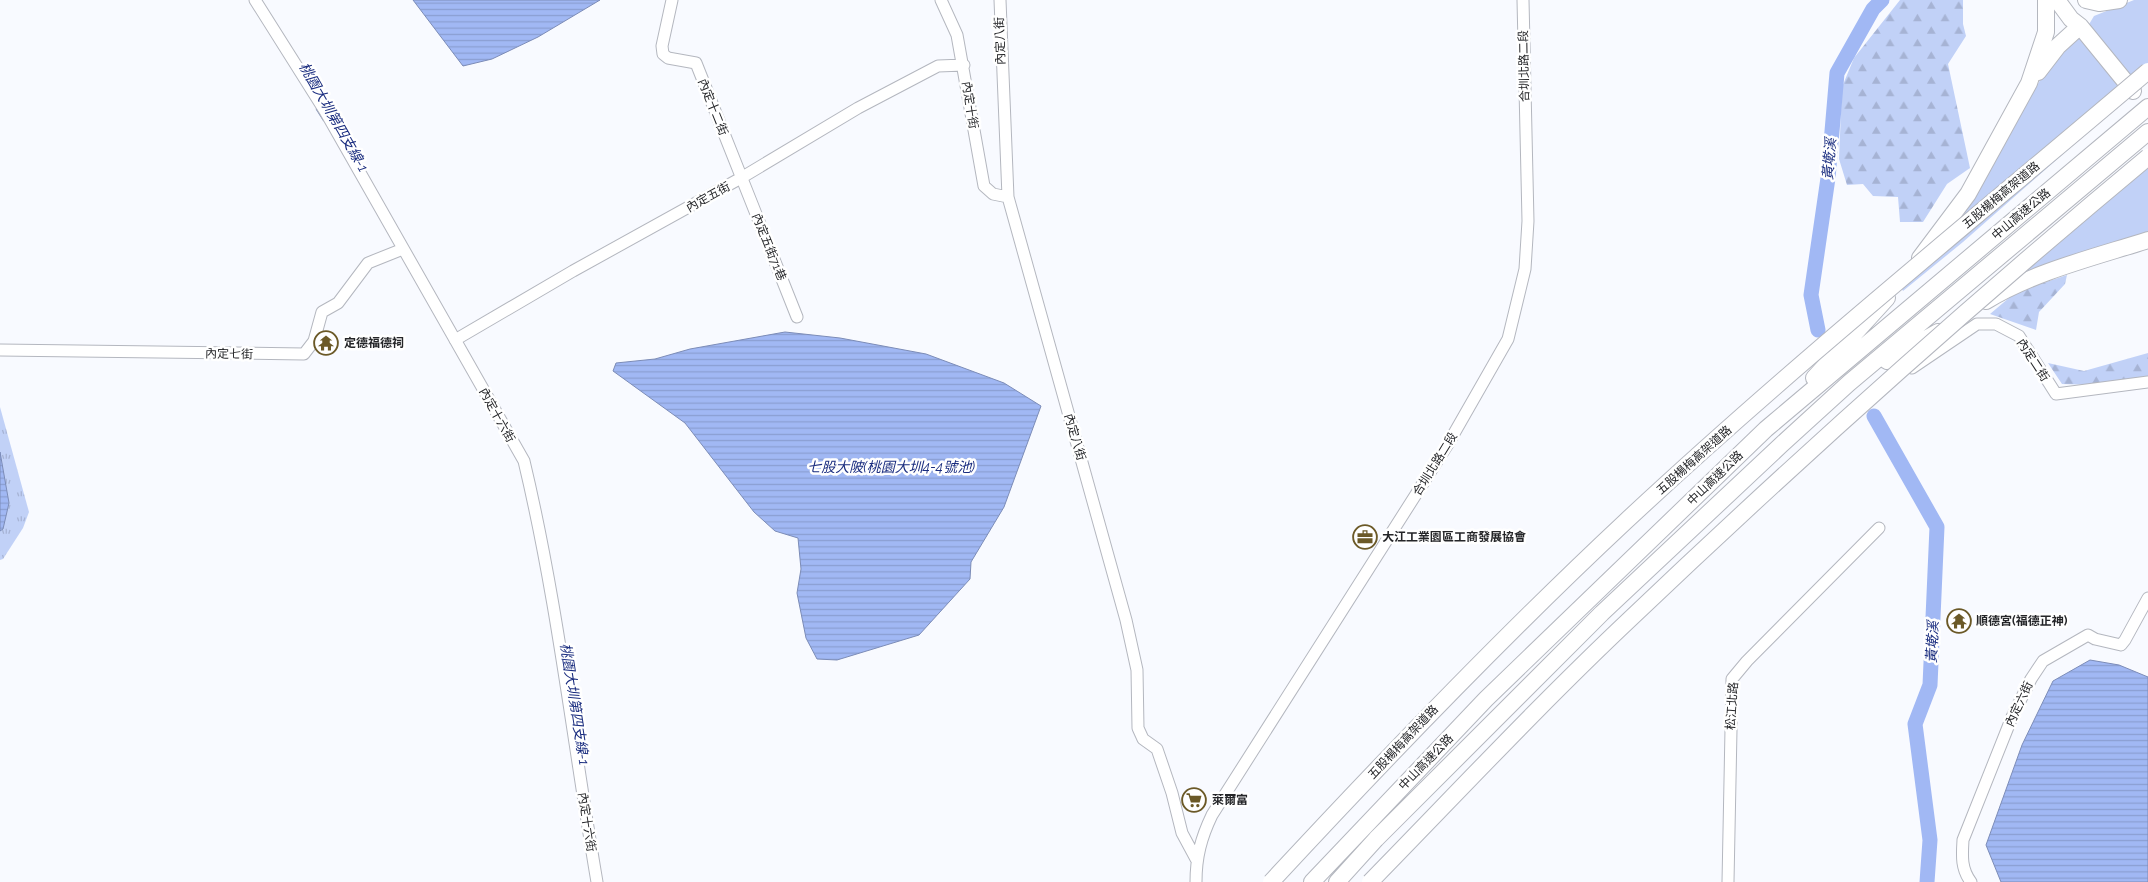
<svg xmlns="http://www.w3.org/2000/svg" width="2148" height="882" viewBox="0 0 2148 882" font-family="Raleway,'Noto Sans TC',sans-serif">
	<defs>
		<pattern id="forest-firs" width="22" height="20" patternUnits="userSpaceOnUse" patternTransform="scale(1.25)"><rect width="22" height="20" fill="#c1d1f7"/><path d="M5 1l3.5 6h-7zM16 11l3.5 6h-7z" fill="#a6b3d4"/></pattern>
		<pattern id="park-tufts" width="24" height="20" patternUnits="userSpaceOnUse" patternTransform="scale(1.25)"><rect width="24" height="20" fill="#c1d1f7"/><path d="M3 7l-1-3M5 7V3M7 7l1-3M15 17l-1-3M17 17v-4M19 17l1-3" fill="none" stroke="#a6b3d4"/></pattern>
		<pattern id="water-rules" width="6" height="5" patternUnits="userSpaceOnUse" patternTransform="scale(1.25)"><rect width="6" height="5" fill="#a1b8f4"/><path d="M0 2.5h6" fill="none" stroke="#8a9ed1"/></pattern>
	</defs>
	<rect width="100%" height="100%" fill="#f8faff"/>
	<path fill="#c1d1f7" d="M 2134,0 L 2148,0 L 2148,80 L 2138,88 L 2088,26 L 2094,16 Z
		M 2080,37 L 2129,96 L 1963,242 L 1903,291 L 1902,289 L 1978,187 L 2053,58 Z
		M 2148,162 L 2148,232 L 2055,263 L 2009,282 Z"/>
	<path fill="url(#forest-firs)" d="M 1900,0 L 1963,0 L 1963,24 L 1966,36 L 1948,64 L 1970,168 L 1947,184 L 1923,222 L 1900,222 L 1898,197 L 1873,196 L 1863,184 L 1847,185 L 1839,159 L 1842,87 L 1854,58 Z
		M 2067,275 L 2065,284 L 2039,312 L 2036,330 L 1990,314 L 2016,292 Z
		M 2148,353 L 2148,376 L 2096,385 L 2062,384 L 2048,363 L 2084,371 Z"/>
	<path fill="url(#park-tufts)" d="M 0,407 L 29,512 L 23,528 L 3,559 L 0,560 Z"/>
	<path fill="url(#water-rules)" stroke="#7c8cb7" d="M 413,0 L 600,0 L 538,37 L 492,59 L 463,66 Z
		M 785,332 L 840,338 L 926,354 L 1004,383 L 1041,406 L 1004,507 L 971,562 L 970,579 L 919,635 L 837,660 L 817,659 L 806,638 L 797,593 L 801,569 L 798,538 L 775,531 L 754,512 L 685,423 L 613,371 L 616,363 L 655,359 L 690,349 Z
		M 0,452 L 9,503 L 3,529 L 0,531 Z
		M 2090,660 L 2119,665 L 2148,677 L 2148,882 L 2001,882 L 1986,845 L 2022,745 L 2053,681 Z"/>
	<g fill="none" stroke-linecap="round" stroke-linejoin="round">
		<path stroke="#7c8cb7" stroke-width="2.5" d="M 317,109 L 324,120"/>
		<path stroke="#a1b8f4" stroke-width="15" d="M 1818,330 L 1811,295 L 1828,178 L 1837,73 L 1873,9 L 1882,0
			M 1874,416 L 1937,527 L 1930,685 L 1915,724 L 1930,840 L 1927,882"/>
		<g stroke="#b4b7bf" stroke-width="13">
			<path id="minor" d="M 255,0 L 325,111 L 524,461 C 557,599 573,742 597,882
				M 672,0 L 662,46 L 663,54 L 668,58 L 696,63 L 797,317
				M 941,0 L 957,35 L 984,186 L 993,194 L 1008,197
				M 1000,0 L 1008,197 L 1126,620 L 1137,670 L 1138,728 L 1143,739 L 1157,749 L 1172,793 L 1182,833 L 1196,859
				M 455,340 L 573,271 L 741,178 L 858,108 L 938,66 L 964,65
				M 0,350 L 304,354 L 314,341 L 322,312 L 338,303 L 368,263 L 403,249
				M 1912,368 L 1977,324 L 1996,324 L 2019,336 L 2056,394 L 2148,382
				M 1196,882 C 1196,857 1201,838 1212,815 L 1448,444 L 1508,339 L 1525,269 L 1528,221 L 1523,0
				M 1728,882 L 1732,679 L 1747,661 L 1879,528
				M 1971,882 C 1961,869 1962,856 1963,840 L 2012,717 L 2031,679 L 2043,661 L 2088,635 L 2095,639 L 2121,645 L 2125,640 L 2148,598"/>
		</g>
		<g stroke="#b4b7bf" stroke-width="18">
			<path id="highway" d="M 2057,0 L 2071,19 L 2080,26 L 2133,91
				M 2086,0 L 2099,3 L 2119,0
				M 2038,72 L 2058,46 L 2080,26
				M 1920,258 L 1968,194 L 2029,83 L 2046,32 L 2046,0
				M 1986,301 C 2033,272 2095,257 2148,240
				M 1887,361 L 1938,332
				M 1814,378 L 1887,298
				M 1312,882 L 1486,699 L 1766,429 L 2148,107
				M 1337,882 L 1376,839 L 1602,613 L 1781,445 L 1849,383 L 2148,132"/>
		</g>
		<use href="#minor" stroke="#fff" stroke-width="11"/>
		<use href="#highway" stroke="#fff" stroke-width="16"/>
		<g stroke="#b4b7bf" stroke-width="18" stroke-linecap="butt">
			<path id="highway-bridge" d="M 1271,882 C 1385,759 1502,637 1625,522 C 1793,365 1973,220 2148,71
				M 1370,882 C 1456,794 1540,704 1629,620 C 1797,460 1970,305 2148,157"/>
		</g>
		<use href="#highway-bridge" stroke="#fff" stroke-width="16"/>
	</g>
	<defs>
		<g id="temple-ring" transform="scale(1.25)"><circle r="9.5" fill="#fff" stroke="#6b5927" stroke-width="1.5"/><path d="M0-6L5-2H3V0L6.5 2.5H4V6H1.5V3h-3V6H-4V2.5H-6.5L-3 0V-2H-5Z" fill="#6b5927"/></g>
		<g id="office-ring" transform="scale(1.25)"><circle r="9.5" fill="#fff" stroke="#6b5927" stroke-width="1.5"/><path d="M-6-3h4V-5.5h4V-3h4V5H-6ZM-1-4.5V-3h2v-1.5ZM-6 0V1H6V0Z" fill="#6b5927"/></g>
		<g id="supermarket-ring" transform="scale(1.25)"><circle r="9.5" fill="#fff" stroke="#6b5927" stroke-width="1.5"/><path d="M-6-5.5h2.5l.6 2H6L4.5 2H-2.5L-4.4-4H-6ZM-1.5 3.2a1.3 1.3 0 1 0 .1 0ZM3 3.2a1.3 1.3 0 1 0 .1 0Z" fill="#6b5927"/></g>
	</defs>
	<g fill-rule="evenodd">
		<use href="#temple-ring" x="326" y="343"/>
		<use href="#office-ring" x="1365" y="537"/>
		<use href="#temple-ring" x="1959" y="621"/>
		<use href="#supermarket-ring" x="1194" y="800"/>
	</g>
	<g text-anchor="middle" stroke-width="5" stroke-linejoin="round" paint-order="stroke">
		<g font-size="12" fill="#242528" stroke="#fff">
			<text transform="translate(1000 41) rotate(-92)" y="4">內定八街</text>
			<text transform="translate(1524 66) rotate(-91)" y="4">合圳北路二段</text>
			<text transform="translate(970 105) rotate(81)" y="4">內定十街</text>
			<text transform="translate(713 107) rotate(68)" y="4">內定十二街</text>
			<text transform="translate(2001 195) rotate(-40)" y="4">五股楊梅高架道路</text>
			<text transform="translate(708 197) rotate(-29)" y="4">內定五街</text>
			<text transform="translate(2021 214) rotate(-40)" y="4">中山高速公路</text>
			<text transform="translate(769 247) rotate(68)" y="4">內定五街71巷</text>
			<text transform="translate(229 354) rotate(1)" y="4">內定七街</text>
			<text transform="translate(2033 360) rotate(57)" y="4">內定二街</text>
			<text transform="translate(497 415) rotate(61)" y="4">內定十六街</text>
			<text transform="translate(1075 437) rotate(74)" y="4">內定八街</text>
			<text transform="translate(1694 460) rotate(-42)" y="4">五股楊梅高架道路</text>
			<text transform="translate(1435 464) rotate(-58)" y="4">合圳北路二段</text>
			<text transform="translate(1715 478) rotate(-44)" y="4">中山高速公路</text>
			<text transform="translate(2019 704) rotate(-65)" y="4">內定六街</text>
			<text transform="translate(1732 706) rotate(-86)" y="4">松江北路</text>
			<text transform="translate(1403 742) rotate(-47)" y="4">五股楊梅高架道路</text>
			<text transform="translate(1426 762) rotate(-46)" y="4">中山高速公路</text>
			<text transform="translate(587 822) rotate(81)" y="4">內定十六街</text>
		</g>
		<g font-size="12" font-weight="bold" fill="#242528" stroke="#fff" text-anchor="start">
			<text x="344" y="347">定德福德祠</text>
			<text x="1382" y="541">大江工業園區工商發展協會</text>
			<text x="1976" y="625">順德宮(福德正神)</text>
			<text x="1212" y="804">萊爾富</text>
		</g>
		<g font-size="14" font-style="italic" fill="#192c7f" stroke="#fff">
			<text transform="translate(334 117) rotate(60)" y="5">桃園大圳第四支線-1</text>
			<text transform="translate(1829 159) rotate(-85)" y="5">黃墘溪</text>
			<text x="891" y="472">七股大陂(桃園大圳4-4號池)</text>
			<text transform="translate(1932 642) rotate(-87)" y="5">黃墘溪</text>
			<text transform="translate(575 704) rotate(81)" y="5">桃園大圳第四支線-1</text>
		</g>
	</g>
</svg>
